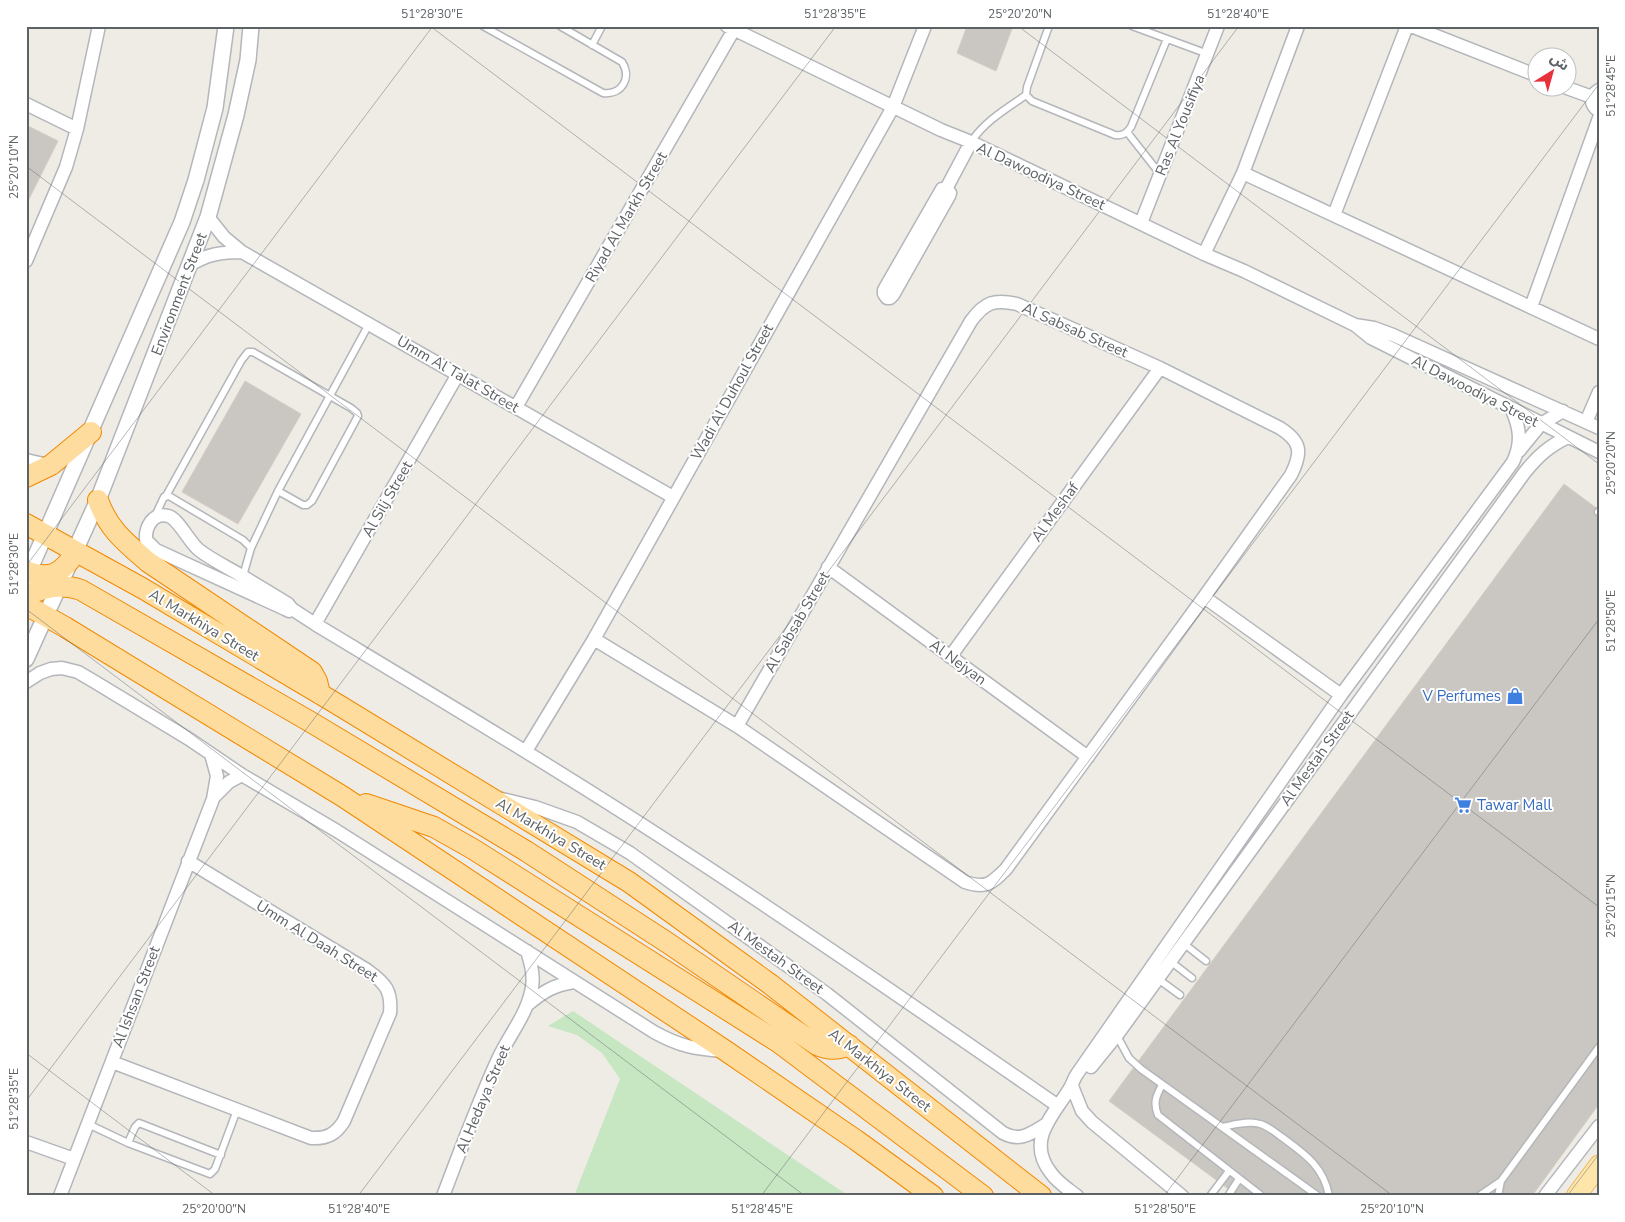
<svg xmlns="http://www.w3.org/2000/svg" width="1625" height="1222" viewBox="0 0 1625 1222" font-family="'Nunito Sans','Noto Sans Arabic',sans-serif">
	<rect width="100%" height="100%" fill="#efece5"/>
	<path fill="#c7e6c2" d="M 573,1011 L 849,1196 L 574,1196 L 620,1079 L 602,1053 L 577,1035 L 548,1026 Z"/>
	<path fill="#cac7c2" stroke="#d4cdc3" d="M 967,26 L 1013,26 L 996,71 L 957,53 Z
		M 26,125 L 58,141 L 26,205 Z
		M 245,381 L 301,414 L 238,524 L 182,492 Z
		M 1564,484 L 1599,510 L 1599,1104 L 1532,1196 L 1238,1196 L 1109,1101 Z"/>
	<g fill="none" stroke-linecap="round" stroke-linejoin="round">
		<g stroke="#b3b6ba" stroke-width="9">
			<path id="service" d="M 483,26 L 603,93 C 622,95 632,78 622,62 L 560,26
				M 1049,26 L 1027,87 L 1026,95 L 1032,101 L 1115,135 C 1123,136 1127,133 1131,127 L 1167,39
				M 1132,26 L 1208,54
				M 592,45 L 602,26
				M 1127,132 L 1160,174
				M 971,142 C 985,121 1006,109 1026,95
				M 166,496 L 241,361 L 248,352 L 253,352 L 351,408 L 357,413 L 358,416 L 312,501 L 307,505 L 303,505 L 278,491
				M 1598,512 L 1599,511
				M 155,516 L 164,497 L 169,496 L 243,540 L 251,548 L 243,576
				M 251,548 L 278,491 L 369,324
				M 1183,943 L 1206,961
				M 1170,961 L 1192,978
				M 1158,979 L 1180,995
				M 1116,1034 L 1129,1058 L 1141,1069 L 1318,1196
				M 1162,1085 C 1156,1096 1153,1103 1158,1115 L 1262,1196
				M 88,1124 L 128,1143 L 210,1174 L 215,1169 L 237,1110
				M 1222,1127 C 1233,1125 1249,1120 1260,1124 C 1268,1126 1276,1133 1283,1138 C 1305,1154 1324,1167 1329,1196
				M 128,1143 L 135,1127 L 139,1123 L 221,1155
				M 1210,1196 L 1229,1171
				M 1228,1196 L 1239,1179
				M 1479,1196 L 1501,1181 L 1599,1047
				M 1498,1196 L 1501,1181"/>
		</g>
		<g stroke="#b3b6ba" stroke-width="15">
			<path id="minor" d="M 727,26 L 941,130 L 971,142 L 1204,254 L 1244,271 L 1355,325 L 1371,338 L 1599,452
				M 1411,26 L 1538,76
				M 1567,88 L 1592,97
				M 1599,90 C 1589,96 1590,105 1599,111
				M 26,104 L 77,129
				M 1243,173 L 1599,339
				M 942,189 L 948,190 L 950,193 L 949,196 L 893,295 L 890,298 L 887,298 L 884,294 L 884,290 Z
				M 946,189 L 971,142
				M 1334,215 L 1407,26
				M 208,217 L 224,237 L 242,252 L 673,497
				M 1141,223 L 1218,26
				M 1204,254 L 1243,173 L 1298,26
				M 26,261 L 66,167 L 77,129 L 99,26
				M 190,265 C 207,254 222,252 242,252
				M 1531,307 L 1599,118
				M 1355,325 L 1374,328 L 1393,335 L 1599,428
				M 516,407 L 736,26
				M 1586,422 L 1599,392
				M 1519,451 L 1541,424 L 1563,411
				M 26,460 L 48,465
				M 828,567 L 1088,757
				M 1204,597 L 1341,695
				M 292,609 L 289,611 L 285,609 L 156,550 L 146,540 C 145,527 153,512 168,516 C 178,518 189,542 199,550 C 212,560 227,567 242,576 C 257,585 273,595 288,604 L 292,609 L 315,624 C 436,697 557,769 675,846 C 804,930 931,1018 1058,1106
				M 315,624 L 458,374
				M 594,639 L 737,726 L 965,882 C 986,889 991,884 1006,869 L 1204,597 L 1291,475 C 1302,453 1302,442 1280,428 L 1160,368 L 1017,304 C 994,299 985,302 971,321 L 737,726
				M 950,657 L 1160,368
				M 26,682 L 40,673 L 51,669 L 62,668 L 78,672 L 95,682 L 189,739 L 242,775 L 337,831 L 654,1032 C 679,1046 695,1049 723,1051
				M 526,751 L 594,639 L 893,107 L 925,26
				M 214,797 L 229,782 L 242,775
				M 502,799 L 535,807 L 577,822 L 630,853 L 827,994 L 1003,1133 C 1020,1142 1030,1134 1045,1125
				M 527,1005 C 543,992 553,985 574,982
				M 112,1062 L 311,1138 C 327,1139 336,1134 344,1121 L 390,1013 C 392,990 385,983 367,970 L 188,861
				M 1091,1067 L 1117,1035 L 1525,472 C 1538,456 1549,446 1568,437
				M 1072,1086 L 1082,1111 L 1092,1122 L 1182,1196
				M 26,1142 L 74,1159
				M 60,1196 L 213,799 L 217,776 L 211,754
				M 443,1196 C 461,1149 478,1102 499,1057 C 509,1036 526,1015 531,992 C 535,978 531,964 527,951
				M 1077,1196 C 1068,1189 1057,1182 1051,1173 C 1025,1140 1054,1115 1070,1088 C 1073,1083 1074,1078 1077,1074 L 1341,695 L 1513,462 C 1522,443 1520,428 1512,410
				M 1545,1196 L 1599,1126"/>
		</g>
		<g stroke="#b3b6ba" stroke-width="18">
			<path id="tertiary" d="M 26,578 L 182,222 L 196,180 L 215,108 L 226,26
				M 26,659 L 98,500 L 208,217 L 236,115 L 248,60 L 251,26"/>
		</g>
		<g stroke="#f0b55d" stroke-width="21">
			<path id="primary" d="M 1576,1196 L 1599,1165"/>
		</g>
		<g stroke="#f28902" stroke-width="22">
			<path id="trunk" d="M 26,477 L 51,465 L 91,432
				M 98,500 C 108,529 125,542 148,562 L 312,672 L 317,681 L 320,694
				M 26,524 L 142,588 L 332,701 L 629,882 L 770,984 L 1041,1196
				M 26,571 C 51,581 62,573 75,553
				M 26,596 C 44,587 62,583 81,590 L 309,721 L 526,851 L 668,943 L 817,1045 C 829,1050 837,1050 849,1045
				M 26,605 L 65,627 L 342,796 L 726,1051 L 856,1140 L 933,1196
				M 366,804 L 434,827 L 473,849 L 778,1042 L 983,1196"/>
		</g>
		<use href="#service" stroke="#fff" stroke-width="6"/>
		<use href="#minor" stroke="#fff" stroke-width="12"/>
		<use href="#tertiary" stroke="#fff" stroke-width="15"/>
		<use href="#primary" stroke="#fee6ab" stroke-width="19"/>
		<use href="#trunk" stroke="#fddc9d" stroke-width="20"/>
	</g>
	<path fill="none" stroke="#5d6265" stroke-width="1" stroke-opacity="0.45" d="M 430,26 L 1599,907M 1018,26 L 1599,464M 26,31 L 30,26M 26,166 L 1393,1196M 26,566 L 433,26M 26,609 L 805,1196M 26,1053 L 216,1196M 26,1101 L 836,26M 358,1196 L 1239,26M 761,1196 L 1599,84M 1164,1196 L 1599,619M 1567,1196 L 1599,1154"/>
	<defs>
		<g id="shop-bare" transform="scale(1.35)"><path d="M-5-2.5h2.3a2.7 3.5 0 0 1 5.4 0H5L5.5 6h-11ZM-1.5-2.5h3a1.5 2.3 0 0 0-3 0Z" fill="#3f7fe0" stroke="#fff" stroke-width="2.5" paint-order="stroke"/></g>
		<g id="supermarket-bare" transform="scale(1.35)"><path d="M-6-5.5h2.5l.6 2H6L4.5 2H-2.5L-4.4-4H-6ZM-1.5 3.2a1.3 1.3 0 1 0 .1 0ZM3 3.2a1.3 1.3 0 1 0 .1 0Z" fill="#3f7fe0" stroke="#fff" stroke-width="2.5" paint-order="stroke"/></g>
	</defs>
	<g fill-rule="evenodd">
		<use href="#shop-bare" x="1515" y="696"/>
		<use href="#supermarket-bare" x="1463" y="805"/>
	</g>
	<g text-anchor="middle" stroke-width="4" stroke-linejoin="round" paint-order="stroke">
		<g font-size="15" fill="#5d6265" stroke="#fff">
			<text transform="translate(1180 125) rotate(-68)" y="5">Ras Al Yousifiya</text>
			<text transform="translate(1041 176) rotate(25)" y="5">Al Dawoodiya Street</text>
			<text transform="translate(626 217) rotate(-60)" y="5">Riyad Al Markh Street</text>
			<text transform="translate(179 294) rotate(-69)" y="5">Environment Street</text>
			<text transform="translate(1075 330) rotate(24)" y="5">Al Sabsab Street</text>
			<text transform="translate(458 374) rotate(30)" y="5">Umm Al Talat Street</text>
			<text transform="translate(1475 391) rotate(27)" y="5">Al Dawoodiya Street</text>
			<text transform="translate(732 392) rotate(-61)" y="5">Wadi Al Duhoul Street</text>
			<text transform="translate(387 499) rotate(-60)" y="5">Al Silj Street</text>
			<text transform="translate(1055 512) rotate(-54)" y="5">Al Meshaf</text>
			<text transform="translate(797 622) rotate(-60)" y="5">Al Sabsab Street</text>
			<text transform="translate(204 625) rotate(31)" y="5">Al Markhiya Street</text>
			<text transform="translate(958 662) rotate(36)" y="5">Al Nejyan</text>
			<text transform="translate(1317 758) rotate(-54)" y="5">Al Mestah Street</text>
			<text transform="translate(551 834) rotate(31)" y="5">Al Markhiya Street</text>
			<text transform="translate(317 941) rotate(32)" y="5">Umm Al Daah Street</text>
			<text transform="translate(776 957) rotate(36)" y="5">Al Mestah Street</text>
			<text transform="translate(136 997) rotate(-69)" y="5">Al Ishsan Street</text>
			<text transform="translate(880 1070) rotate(38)" y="5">Al Markhiya Street</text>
			<text transform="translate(483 1099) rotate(-67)" y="5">Al Hedaya Street</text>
		</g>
		<g font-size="15" fill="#366cbe" stroke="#fff" text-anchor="end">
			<text x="1501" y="701">V Perfumes</text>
			<text x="1477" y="810" text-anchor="start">Tawar Mall</text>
		</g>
	</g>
	<rect width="1625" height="1222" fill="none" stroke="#ffffff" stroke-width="55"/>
	<g transform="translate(1552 72) rotate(37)"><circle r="24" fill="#ffffff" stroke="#bec0c1"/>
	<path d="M0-4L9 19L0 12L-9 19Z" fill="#e8323b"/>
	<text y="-8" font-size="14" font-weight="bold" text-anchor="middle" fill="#5d6265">ش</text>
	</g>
	<rect x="28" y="28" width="1570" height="1166" fill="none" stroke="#5d6265" stroke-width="2"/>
	<g font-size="12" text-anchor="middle" fill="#5d6265">
		<text x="432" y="18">51°28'30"E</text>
		<text x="835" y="18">51°28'35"E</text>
		<text x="1020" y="18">25°20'20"N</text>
		<text x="1238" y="18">51°28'40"E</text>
		<text transform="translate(1611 86) rotate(-90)" y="4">51°28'45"E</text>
		<text transform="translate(14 167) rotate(-90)" y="4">25°20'10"N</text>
		<text transform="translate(1611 463) rotate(-90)" y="4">25°20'20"N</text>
		<text transform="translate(14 564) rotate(-90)" y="4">51°28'30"E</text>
		<text transform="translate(1611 621) rotate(-90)" y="4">51°28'50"E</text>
		<text transform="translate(1611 906) rotate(-90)" y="4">25°20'15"N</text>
		<text transform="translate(14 1099) rotate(-90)" y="4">51°28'35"E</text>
		<text x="214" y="1213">25°20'00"N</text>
		<text x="359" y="1213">51°28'40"E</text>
		<text x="762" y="1213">51°28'45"E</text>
		<text x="1165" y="1213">51°28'50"E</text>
		<text x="1392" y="1213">25°20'10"N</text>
	</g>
</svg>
